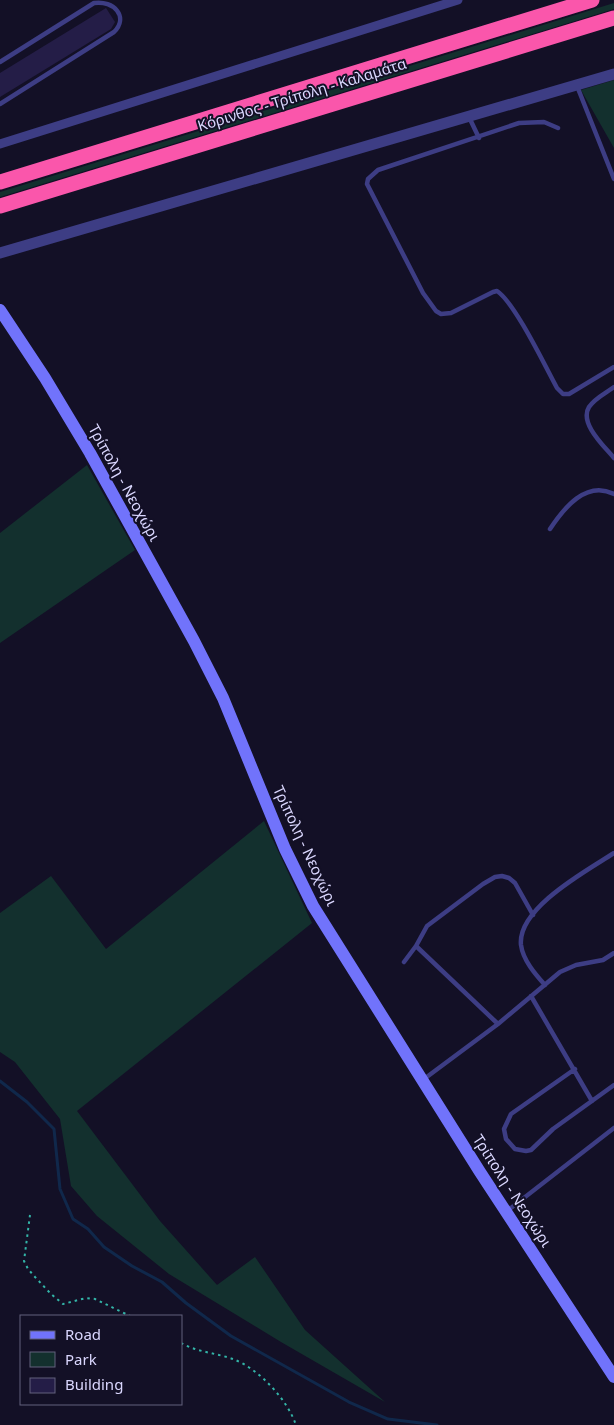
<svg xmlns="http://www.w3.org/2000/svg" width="614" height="1425" viewBox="0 0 614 1425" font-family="'Noto Sans',sans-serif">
	<rect width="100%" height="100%" fill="#131026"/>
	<path fill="#13302e" d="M 614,3 L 614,9 L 0,197 L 0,192 Z
		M 614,80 L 614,148 L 581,90 Z
		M 87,465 L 135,550 L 0,643 L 0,533 Z
		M 264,821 L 312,923 L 77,1111 L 160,1221 L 217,1285 L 255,1257 L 305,1330 L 385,1402 L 281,1342 L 169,1274 L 97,1216 L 71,1186 L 60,1119 L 15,1062 L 0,1052 L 0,913 L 51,876 L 106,949 Z"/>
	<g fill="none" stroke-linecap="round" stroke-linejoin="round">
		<path stroke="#10284b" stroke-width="3" d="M 0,1081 L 27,1102 L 54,1129 L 60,1189 L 73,1219 L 88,1229 L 104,1247 L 132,1266 L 162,1282 L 186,1303 L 231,1336 L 349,1402 L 388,1419 L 437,1425"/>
	</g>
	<path fill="#241d47" d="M 106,8 L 115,22 L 111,29 L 0,97 L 0,73 Z"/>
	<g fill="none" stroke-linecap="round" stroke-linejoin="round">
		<path stroke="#33b5a8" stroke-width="2" stroke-dasharray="2.5 4" stroke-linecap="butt" d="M 30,1215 L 24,1261 L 28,1269 L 35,1277 L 51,1294 L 63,1304 L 86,1298 L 95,1299 L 130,1316
			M 181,1343 C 197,1352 216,1353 233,1359 C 259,1369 287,1399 296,1425"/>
		<path stroke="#3d3d84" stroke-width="4.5" d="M 0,62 L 94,3 C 114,0 129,17 114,32 L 0,104
			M 577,86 L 614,179
			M 469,117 L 479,138
			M 558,128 L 544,122 L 519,123 L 378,170 L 368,179 L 367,184 L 423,293 L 436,311 L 441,314 L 451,313 L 493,292 L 497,291 C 515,303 545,366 557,388 L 563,394 L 569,394 L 614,367
			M 614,387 C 606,393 595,398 589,407 C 579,423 604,446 614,458
			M 550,529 C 564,508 586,480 614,494
			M 416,946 L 498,1024
			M 404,962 L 416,946 L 427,926 L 483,884 L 495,877 L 502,876 L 509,878 L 515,883 L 533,915
			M 545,985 C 535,974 523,960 521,945 C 517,908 588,870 614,853
			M 531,996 L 592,1101
			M 575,1069 L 511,1114 L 504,1129 L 506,1139 L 515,1149 L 526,1151 L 531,1150 L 553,1129 L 614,1085
			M 424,1079 L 498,1024 L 560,972 L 576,965 L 603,960 L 614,953
			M 507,1211 L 614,1128"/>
		<path stroke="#3d3d84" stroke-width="9" d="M 0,144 L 458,0"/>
		<path stroke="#3d3d84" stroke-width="11" d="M 0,253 L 614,74"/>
		<path stroke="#7173fb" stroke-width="12" d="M 0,310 L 45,378 L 90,453 L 194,641 L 223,698 L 285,849 L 313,906 L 480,1172 L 614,1377"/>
		<path stroke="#fa56ab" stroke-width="15" d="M 0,182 L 592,0
			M 0,206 L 614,18"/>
	</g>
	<g text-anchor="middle" stroke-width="4" stroke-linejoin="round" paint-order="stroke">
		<g font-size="15" fill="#dad7fe" stroke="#131026">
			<text transform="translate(302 95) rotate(-17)" y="5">Κόρινθος - Τρίπολη - Καλαμάτα</text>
			<text transform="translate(124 483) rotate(61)" y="5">Τρίπολη - Νεοχώρι</text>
			<text transform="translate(305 846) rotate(65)" y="5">Τρίπολη - Νεοχώρι</text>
			<text transform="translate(512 1191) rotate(57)" y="5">Τρίπολη - Νεοχώρι</text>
		</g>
	</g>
	<rect x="20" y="1315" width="162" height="90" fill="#131026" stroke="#63607c"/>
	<rect x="30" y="1331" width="25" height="8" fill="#7173fb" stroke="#63607c"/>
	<text x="65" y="1340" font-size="15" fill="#dad7fe">Road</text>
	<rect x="30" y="1352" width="25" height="15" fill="#13302e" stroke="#63607c"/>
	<text x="65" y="1365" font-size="15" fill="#dad7fe">Park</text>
	<rect x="30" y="1378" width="25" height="15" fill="#241d47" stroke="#63607c"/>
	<text x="65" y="1390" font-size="15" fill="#dad7fe">Building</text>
</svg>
